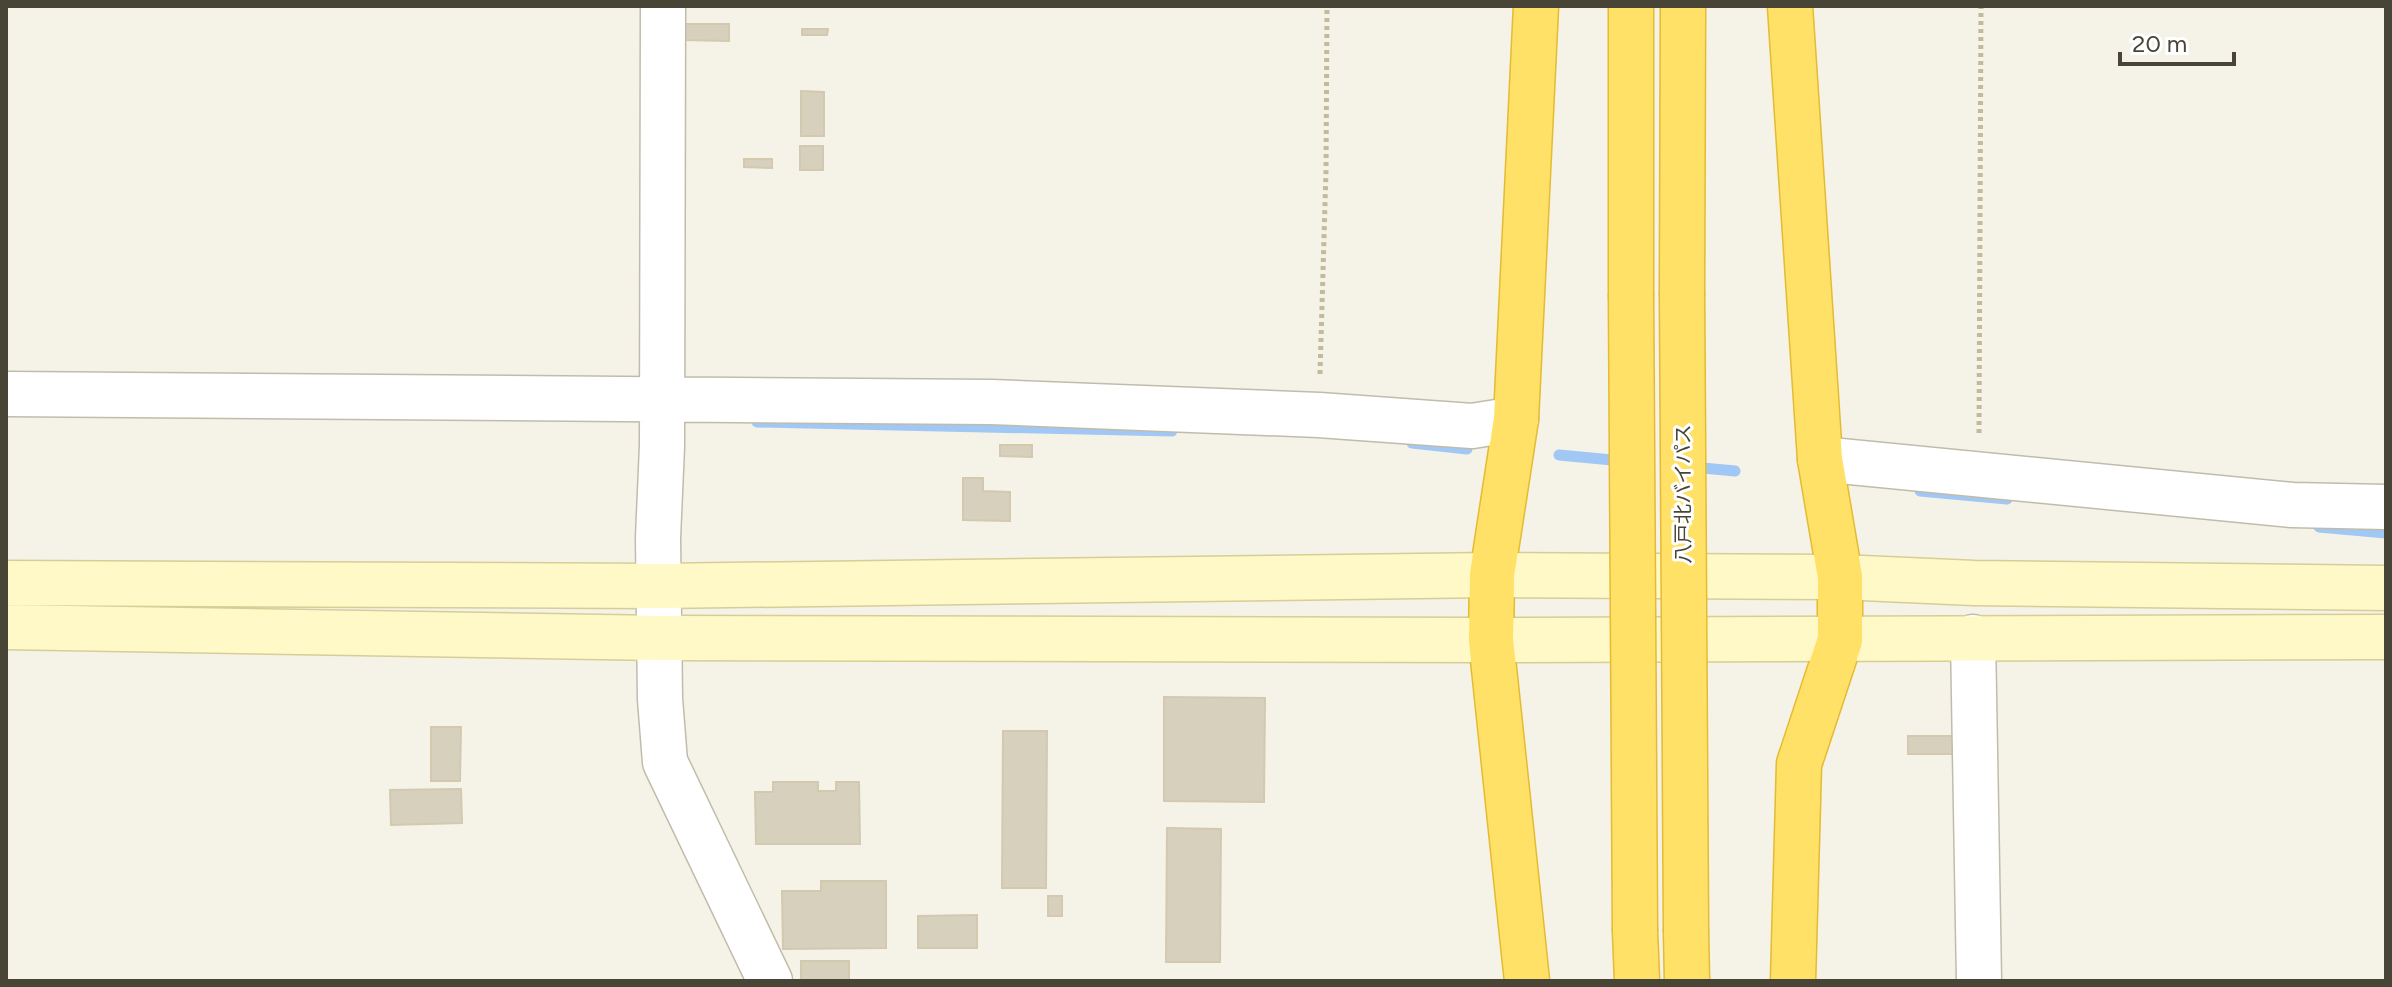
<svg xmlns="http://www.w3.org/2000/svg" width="2392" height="987" viewBox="0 0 2392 987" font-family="Figtree,'Noto Sans JP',sans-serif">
	<rect width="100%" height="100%" fill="#f5f2e8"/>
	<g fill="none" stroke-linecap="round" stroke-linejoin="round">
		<path stroke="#a1c7f4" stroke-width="11" d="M 757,422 L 1172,431
			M 1412,443 L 1467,449
			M 1559,455 L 1623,461
			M 1692,467 L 1735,471
			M 1920,491 L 2007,499
			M 2319,527 L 2386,533"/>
	</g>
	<path fill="#d7d0bd" stroke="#d2c9af" stroke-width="2" d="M 684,24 L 729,24 L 729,41 L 684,40 Z
		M 802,29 L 828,29 L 827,35 L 802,35 Z
		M 801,91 L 824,92 L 824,136 L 801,136 Z
		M 800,146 L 823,146 L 823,170 L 800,170 Z
		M 744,159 L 772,159 L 772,168 L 744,167 Z
		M 1000,445 L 1032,445 L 1032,457 L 1000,456 Z
		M 963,478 L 983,478 L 983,491 L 1010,492 L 1010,521 L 963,520 Z
		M 1164,697 L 1265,698 L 1264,802 L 1164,801 Z
		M 431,727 L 461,727 L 460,781 L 431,781 Z
		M 1003,731 L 1047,731 L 1046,888 L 1002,888 Z
		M 1908,736 L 1959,736 L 1959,754 L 1908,754 Z
		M 773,782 L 818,782 L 818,791 L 836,791 L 836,782 L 859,782 L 860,844 L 756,844 L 755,792 L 773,792 Z
		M 461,789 L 462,823 L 391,825 L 390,790 Z
		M 1167,828 L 1221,829 L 1220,962 L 1166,962 Z
		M 821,881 L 886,881 L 886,948 L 783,949 L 782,891 L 821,891 Z
		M 1048,896 L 1062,896 L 1062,916 L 1048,916 Z
		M 977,915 L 977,948 L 918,948 L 918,916 Z
		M 801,961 L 849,961 L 849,981 L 801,981 Z"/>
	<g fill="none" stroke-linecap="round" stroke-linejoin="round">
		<g stroke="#c1bcaa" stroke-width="47">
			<path id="street" d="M 663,6 L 662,446 L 658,538 L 660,699 L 665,762 L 770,981
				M 6,394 L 991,402 L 1319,415 L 1472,426 L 1516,419
				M 1820,459 L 2292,505 L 2386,507
				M 1973,637 L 1979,981"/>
		</g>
		<g stroke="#d7ce96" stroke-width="47">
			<path id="secondary" d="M 6,583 L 659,586 L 1492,575 L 1840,577 L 1974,583 L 2386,588
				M 6,627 L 661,638 L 1491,640 L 2386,637"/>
		</g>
		<g stroke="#e5bb31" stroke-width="47">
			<path id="highway" d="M 1631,6 L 1631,294
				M 1790,6 L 1820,459 L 1840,577 L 1840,640 L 1799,764 L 1793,981
				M 1682,292 L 1683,6
				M 1635,931 L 1637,981
				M 1686,932 L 1687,981
				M 1527,981 L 1491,640 L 1492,575 L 1516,419 L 1536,6"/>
		</g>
		<path stroke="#c3ba9a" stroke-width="5" stroke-dasharray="4 4" stroke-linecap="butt" d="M 1320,374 L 1326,170 L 1327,6
			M 1979,433 L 1981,6"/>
		<use href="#street" stroke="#fff" stroke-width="44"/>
		<use href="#secondary" stroke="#fff9c7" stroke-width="44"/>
		<use href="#highway" stroke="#ffe168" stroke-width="44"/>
		<g stroke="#e5bb31" stroke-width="47" stroke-linecap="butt">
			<path id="highway-bridge" d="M 1682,292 L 1686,932
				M 1631,294 L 1635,931"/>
		</g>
		<use href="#highway-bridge" stroke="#ffe168" stroke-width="44"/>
	</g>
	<g text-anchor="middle" stroke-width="6" stroke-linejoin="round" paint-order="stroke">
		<g font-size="20" fill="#484436" stroke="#fff">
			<text transform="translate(1683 494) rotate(-90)" y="7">八戸北バイパス</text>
		</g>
	</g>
	<rect width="2392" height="987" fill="none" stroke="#484436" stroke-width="16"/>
	<path d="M2120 52v12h114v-12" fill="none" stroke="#484436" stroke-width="4"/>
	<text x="2132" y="52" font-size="24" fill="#484436" stroke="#ffffff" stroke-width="6" paint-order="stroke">20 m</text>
</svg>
